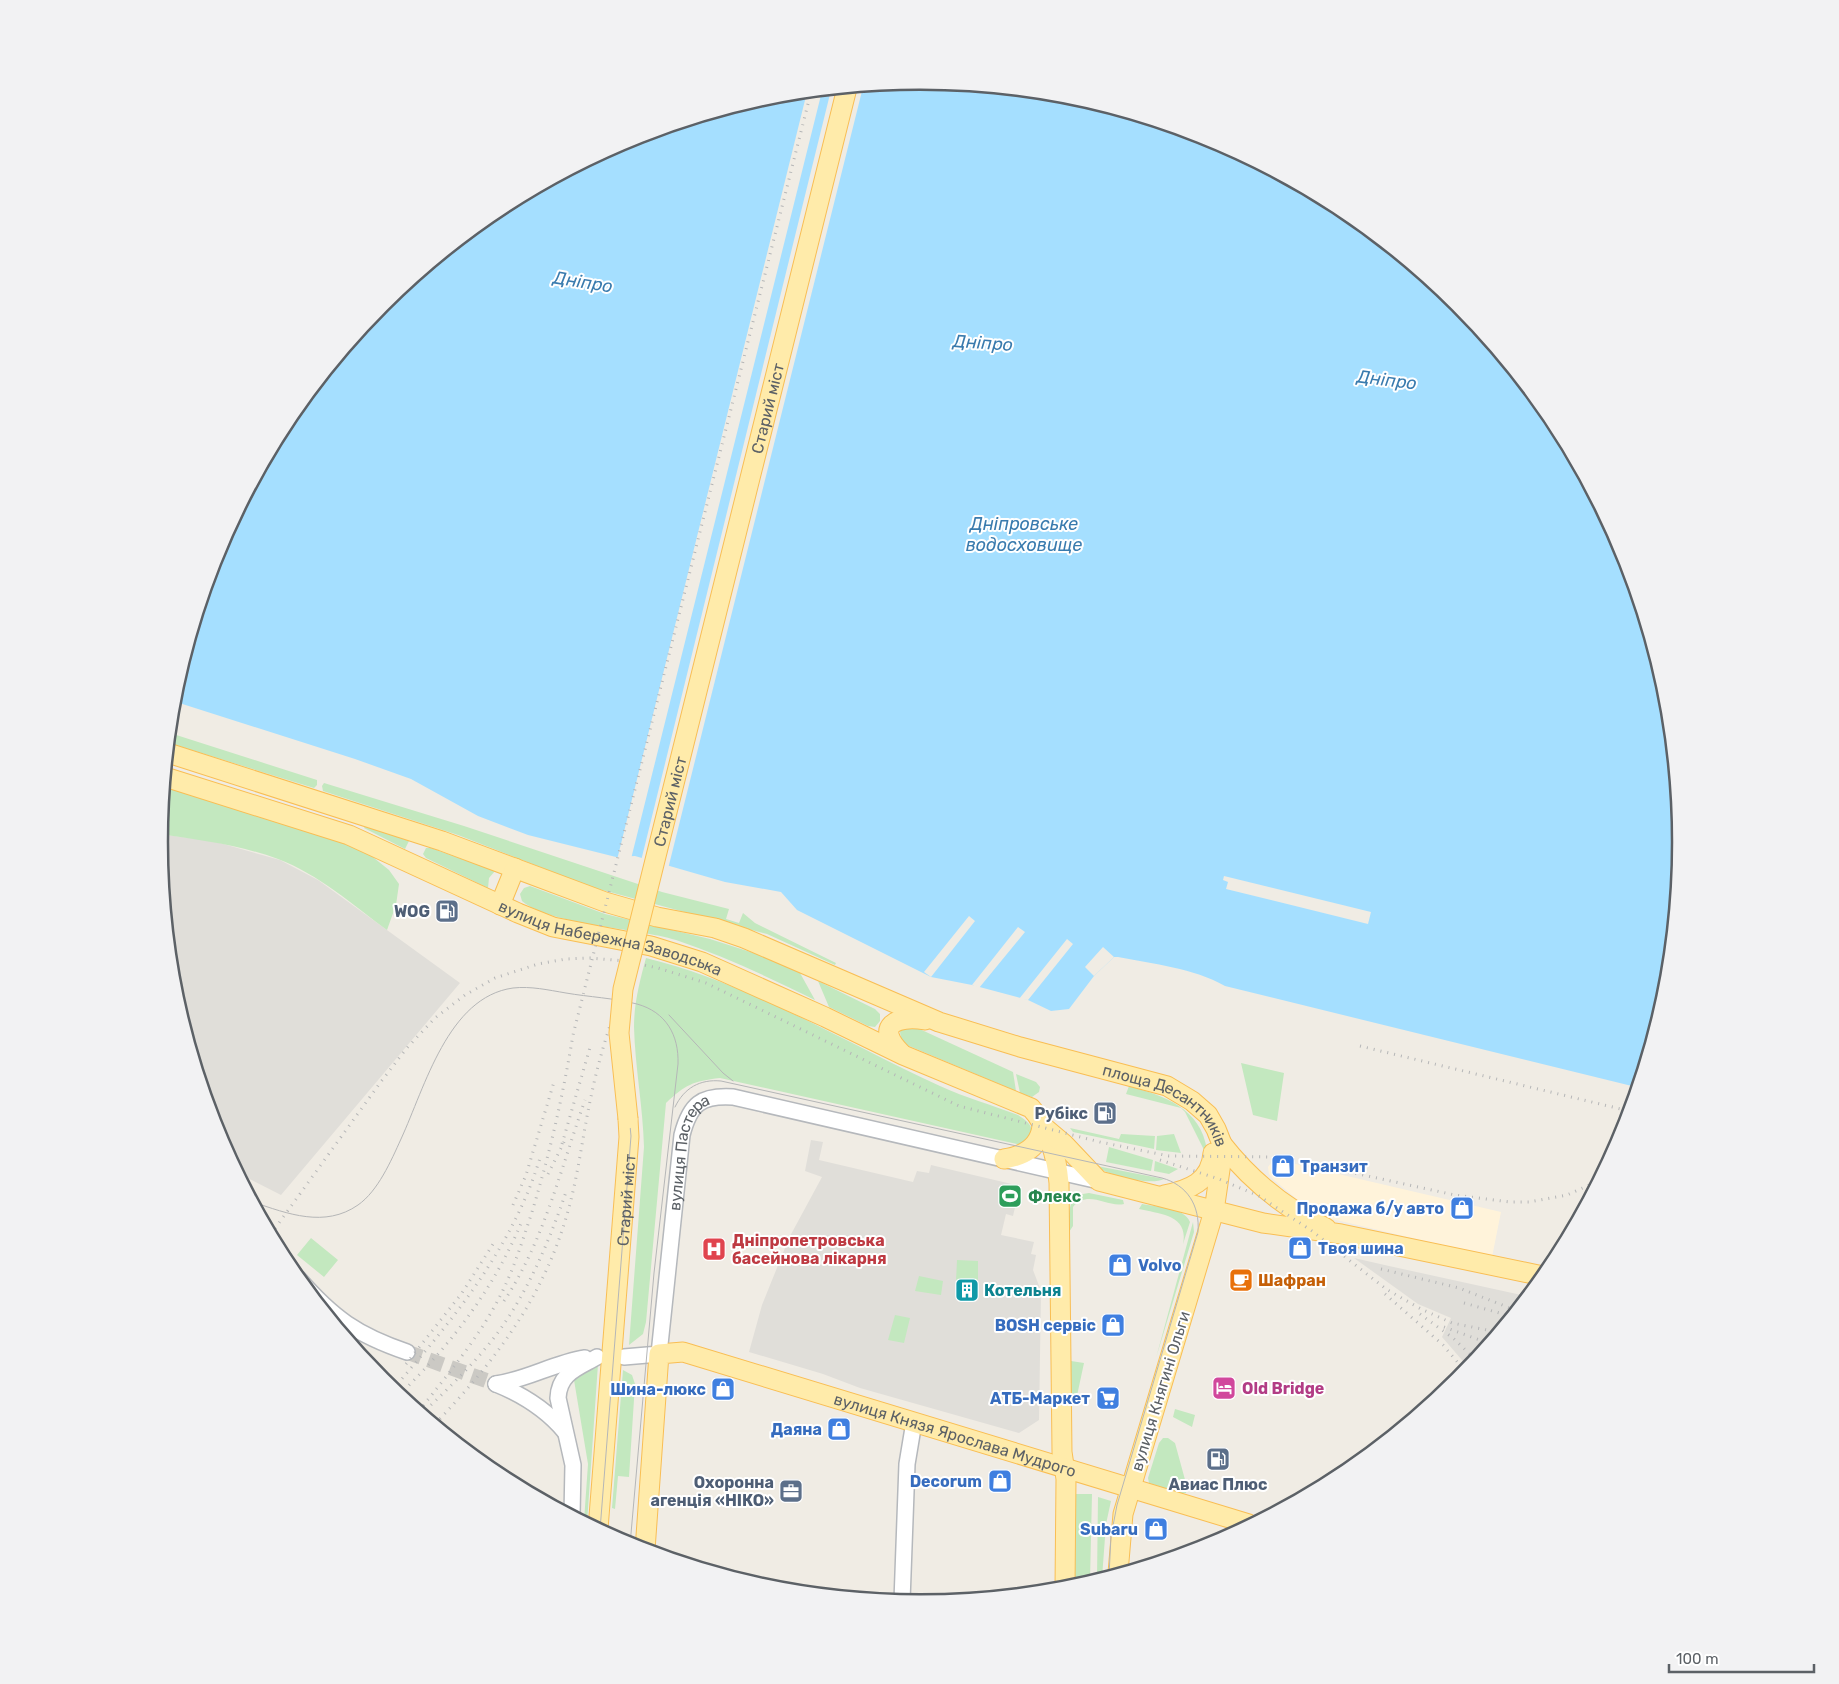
<svg xmlns="http://www.w3.org/2000/svg" width="1839" height="1684" viewBox="0 0 1839 1684" font-family="Rubik,sans-serif">
	<rect width="100%" height="100%" fill="#f0ece4"/>
	<path fill="#fff3da" d="M 1274,1159 L 1501,1212 L 1492,1257 L 1328,1218 L 1311,1211 L 1274,1180 L 1269,1174 L 1268,1167 Z"/>
	<path fill="#e0ded9" d="M 159,834 L 213,841 L 280,860 L 318,880 L 460,983 L 281,1195 L 238,1173 L 217,1133 L 173,990 Z
		M 811,1140 L 823,1142 L 819,1160 L 913,1182 L 917,1171 L 929,1173 L 931,1165 L 1020,1186 L 1013,1216 L 1006,1214 L 1001,1235 L 1034,1242 L 1031,1254 L 1036,1255 L 1033,1270 L 1041,1291 L 1039,1420 L 1019,1433 L 860,1388 L 823,1374 L 749,1352 L 762,1305 L 789,1238 L 822,1177 L 805,1171 Z
		M 1354,1258 L 1389,1266 L 1526,1296 L 1468,1367 L 1442,1337 L 1451,1318 L 1418,1304 Z"/>
	<path fill="#c3e8bf" d="M 170,733 L 317,780 L 317,785 L 314,788 L 169,743 Z
		M 324,783 L 464,826 L 662,892 L 729,909 L 726,919 L 739,923 L 743,913 L 755,923 L 836,963 L 835,965 L 767,934 L 591,887 L 458,835 L 323,791 L 322,786 Z
		M 164,786 L 318,833 L 369,854 L 389,870 L 399,884 L 396,905 L 387,930 C 353,905 318,874 278,859 C 240,845 200,840 159,834 Z
		M 365,826 L 409,841 L 405,849 L 364,828 Z
		M 426,848 L 431,848 L 495,871 L 489,878 L 488,888 L 426,858 L 423,854 Z
		M 530,886 L 605,914 L 710,939 L 763,956 L 800,973 L 815,1000 C 770,978 724,956 676,940 C 637,928 550,925 522,901 L 520,894 L 524,888 Z
		M 646,958 C 749,983 844,1042 940,1086 C 966,1098 992,1105 1018,1115 C 1034,1125 1035,1131 1026,1146 L 720,1078 C 693,1081 685,1085 666,1103 L 646,1322 L 643,1334 L 629,1345 L 644,1147 C 643,1107 635,1067 634,1027 C 634,1003 640,980 646,958 Z
		M 818,981 L 875,1009 L 880,1014 L 880,1021 L 875,1027 L 868,1026 L 829,1007 Z
		M 913,1026 L 1013,1072 L 1016,1091 L 902,1043 L 900,1032 L 902,1028 Z
		M 1241,1063 L 1284,1073 L 1277,1121 L 1253,1115 Z
		M 1016,1074 L 1036,1082 L 1040,1087 L 1039,1092 L 1032,1097 L 1020,1093 Z
		M 1129,1086 C 1164,1096 1201,1108 1207,1150 L 1204,1150 L 1185,1112 L 1181,1108 L 1126,1094 Z
		M 1070,1128 L 1119,1139 L 1121,1134 L 1155,1136 L 1154,1149 L 1073,1132 Z
		M 1174,1134 L 1181,1153 L 1156,1150 L 1157,1136 Z
		M 1109,1147 L 1153,1160 L 1151,1171 L 1106,1162 Z
		M 1155,1161 L 1178,1169 L 1169,1174 L 1154,1171 Z
		M 1097,1166 L 1164,1179 C 1151,1186 1107,1176 1097,1166 Z
		M 1089,1193 L 1123,1200 L 1124,1204 C 1107,1208 1088,1189 1073,1207 L 1073,1226 L 1069,1232 C 1069,1214 1066,1195 1089,1193 Z
		M 1142,1204 C 1156,1207 1184,1207 1190,1222 L 1183,1244 C 1189,1215 1160,1214 1139,1209 Z
		M 1193,1222 L 1194,1232 L 1156,1358 Z
		M 311,1238 L 338,1260 L 324,1277 L 297,1255 Z
		M 957,1260 L 978,1261 L 978,1282 L 956,1281 Z
		M 919,1276 L 943,1281 L 941,1295 L 915,1291 Z
		M 895,1315 L 910,1318 L 904,1343 L 888,1340 Z
		M 1071,1361 L 1084,1363 L 1075,1405 L 1071,1405 Z
		M 598,1364 L 587,1523 L 584,1521 L 588,1464 L 574,1380 L 577,1373 Z
		M 623,1370 L 632,1375 L 635,1384 L 629,1477 L 618,1476 L 615,1509 L 612,1508 Z
		M 1175,1409 L 1195,1415 L 1192,1427 L 1173,1417 Z
		M 1163,1438 L 1168,1438 L 1175,1443 L 1187,1487 L 1186,1493 L 1179,1493 L 1149,1483 L 1148,1478 L 1159,1443 Z
		M 1073,1494 L 1092,1494 L 1090,1581 L 1072,1587 Z
		M 1098,1497 L 1111,1501 L 1106,1524 L 1102,1578 L 1097,1579 Z"/>
	<path fill="#a5dfff" d="M 920,81 L 1068,96 L 1211,139 L 1342,210 L 1458,304 L 1552,420 L 1622,551 L 1666,694 L 1680,842 L 1666,991 L 1636,1087 L 1225,986 C 1193,968 1154,964 1118,957 L 1114,957 L 1094,976 L 1069,1009 L 1051,1011 L 1028,1000 L 972,985 L 931,977 L 797,910 L 781,892 L 725,882 L 635,856 L 616,857 L 528,835 L 478,816 L 411,779 L 355,759 L 173,701 L 217,551 L 287,419 L 382,304 L 497,209 L 629,139 L 771,96 Z"/>
	<path fill="#f0ece4" d="M 863,87 L 668,869 L 641,861 L 831,90 Z
		M 822,91 L 631,859 L 617,860 L 807,92 Z
		M 1224,876 L 1371,912 L 1368,924 L 1226,889 L 1228,882 L 1223,880 Z
		M 969,916 L 975,921 L 931,977 L 924,972 Z
		M 1018,927 L 1025,932 L 979,988 L 972,985 Z
		M 1067,939 L 1073,944 L 1028,1000 L 1019,999 Z
		M 1103,947 L 1114,957 L 1094,976 L 1085,967 Z"/>
	<g fill="none" stroke-linecap="round" stroke-linejoin="round">
		<path stroke="#cbc9c4" stroke-width="15" stroke-dasharray="15 8" stroke-linecap="butt" d="M 407,1352 L 496,1384"/>
		<g stroke="#b5b8bc" stroke-width="18">
			<g id="minor">
				<path d="M 298,1278 C 333,1318 357,1335 407,1352"/>
				<path id="s1" d="M 624,1357 L 659,1354 L 682,1135 C 690,1104 701,1095 733,1097 L 1099,1181"/>
				<path d="M 496,1384 C 526,1380 554,1363 585,1358"/>
				<path d="M 496,1384 C 523,1395 546,1409 565,1432"/>
				<path d="M 572,1515 L 573,1465 L 558,1398 C 559,1373 578,1368 597,1357"/>
				<path d="M 902,1601 L 907,1464 L 914,1422"/>
			</g>
		</g>
		<g stroke="#f9be54" stroke-width="21">
			<g id="major">
				<path id="s2" d="M 168,753 L 442,841 L 605,902 L 657,917 L 715,928 L 744,938 L 939,1022 L 1020,1047 L 1167,1086 L 1192,1101 L 1208,1115 L 1216,1129 L 1222,1144 L 1222,1156 L 1214,1211 L 1123,1514 L 1118,1573"/>
				<path id="s3" d="M 165,777 L 349,835 L 518,913 L 553,927 L 651,946 L 702,962 L 825,1017 L 903,1055 L 1031,1108 C 1048,1126 1057,1158 1059,1183 L 1062,1452 L 1066,1479 L 1065,1588"/>
				<path d="M 500,905 L 515,868"/>
				<path d="M 901,1053 C 874,1026 896,1015 925,1020"/>
				<path d="M 1045,1128 L 1064,1144 L 1099,1181 L 1263,1223 L 1341,1234 L 1543,1276"/>
				<path d="M 1222,1144 C 1251,1181 1284,1208 1326,1228"/>
				<path d="M 1004,1159 C 1024,1156 1040,1147 1042,1126"/>
				<path d="M 1164,1195 C 1189,1190 1211,1182 1213,1153"/>
				<path d="M 598,1529 L 629,1137 L 628,1119"/>
				<path id="s4" d="M 645,1550 L 659,1354 L 683,1352 L 1249,1524"/>
			</g>
		</g>
		<use href="#minor" stroke="#fff" stroke-width="15"/>
		<use href="#major" stroke="#ffebaa" stroke-width="19"/>
		<g stroke="#b5b6b7" stroke-width="1">
			<path d="M 669,1015 L 723,1073 L 733,1081"/>
			<path d="M 675,1107 C 684,1088 700,1079 721,1081 L 1162,1178 C 1187,1185 1200,1205 1198,1232 L 1117,1505 L 1111,1536 L 1109,1576"/>
			<path d="M 253,1202 C 288,1214 325,1228 358,1205 C 378,1191 391,1161 401,1139 C 425,1087 448,997 513,988 C 531,986 548,990 566,993 C 589,997 614,998 637,1004 C 666,1012 679,1035 678,1064 L 654,1273 L 630,1545"/>
			<path id="s5" d="M 600,1530 L 631,1136 L 621,1032 L 623,999 L 850,88"/>
		</g>
		<path stroke="#b5b6b7" stroke-width="3" stroke-dasharray="1 6" stroke-linecap="butt" d="M 1360,1046 L 1629,1111
			M 562,1144 L 591,1044
			M 1160,1160 L 1219,1179 L 1259,1196 L 1312,1231 L 1386,1289 L 1421,1309 L 1452,1323 L 1497,1332
			M 548,1174 L 566,1138
			M 513,1205 L 526,1175 L 554,1082
			M 271,1234 L 380,1083 L 406,1049 L 435,1018 L 465,995 L 495,978 L 538,964 L 566,959 L 590,958 L 625,961 L 658,968 L 706,983 L 959,1106 L 1100,1142 L 1169,1156 L 1280,1157 L 1455,1195 L 1510,1202 L 1529,1202 L 1567,1195 L 1596,1182
			M 1381,1269 L 1459,1288 L 1515,1310
			M 1385,1294 L 1443,1345 L 1465,1371
			M 504,1301 C 544,1241 561,1168 585,1100
			M 1464,1303 L 1510,1316
			M 1420,1314 L 1453,1338 L 1475,1359
			M 1444,1327 L 1488,1343
			M 406,1364 L 462,1293 L 495,1241
			M 393,1389 C 453,1320 513,1247 540,1158
			M 399,1395 C 451,1345 495,1287 522,1221
			M 431,1405 C 451,1386 471,1366 489,1344 C 524,1301 548,1245 566,1192
			M 419,1411 C 447,1375 477,1340 498,1300 C 513,1272 522,1242 532,1212 C 550,1153 563,1095 573,1035 L 811,92
			M 435,1424 C 496,1360 544,1297 568,1211 C 579,1172 583,1132 592,1092 C 599,1059 609,1026 621,995 L 847,88"/>
		<g stroke="#f9be54" stroke-width="21" stroke-linecap="butt">
			<g id="major-bridge">
				<path id="s6" d="M 628,1119 L 619,1033 L 623,989 L 847,88"/>
			</g>
		</g>
		<use href="#major-bridge" stroke="#ffebaa" stroke-width="19"/>
	</g>
	<defs>
		<g id="fuel-square" transform="scale(1.25)"><rect x="-9" y="-9" width="18" height="18" rx="4" fill="#5c6f8a" stroke="#fff"/><path d="M-5.5-6h7V0h2V4h1.3V-2.5L3-4.5l.8-.8L6-3V5H2.5V1h-1V6h-7ZM-4.2-4.7v3.2H.2V-4.7Z" fill="#fff"/></g>
		<g id="shop-square" transform="scale(1.25)"><rect x="-9" y="-9" width="18" height="18" rx="4" fill="#3f7fe0" stroke="#fff"/><path d="M-5-2.5h2.3a2.7 3.5 0 0 1 5.4 0H5L5.5 6h-11ZM-1.5-2.5h3a1.5 2.3 0 0 0-3 0Z" fill="#fff"/></g>
		<g id="stadium-square" transform="scale(1.25)"><rect x="-9" y="-9" width="18" height="18" rx="4" fill="#2e9e5b" stroke="#fff"/><path d="M0-5a6.5 5 0 1 0 0 10a6.5 5 0 1 0 0-10ZM-3.5-1.8h7v3.6h-7Z" fill="#fff"/></g>
		<g id="hospital-square" transform="scale(1.25)"><rect x="-9" y="-9" width="18" height="18" rx="4" fill="#e0444e" stroke="#fff"/><path d="M-5-5h3v3.5h4V-5h3V5h-3V1.5h-4V5h-3Z" fill="#fff"/></g>
		<g id="cafe-square" transform="scale(1.25)"><rect x="-9" y="-9" width="18" height="18" rx="4" fill="#e8710a" stroke="#fff"/><path d="M-5.5-4.5H6V0H3Q3 3.5 0 3.5H-2.5Q-5.5 3.5-5.5 0ZM3-3.2v2h1.7v-2ZM-6 4.5H4V6H-6Z" fill="#fff"/></g>
		<g id="building-square" transform="scale(1.25)"><rect x="-9" y="-9" width="18" height="18" rx="4" fill="#0f9aa8" stroke="#fff"/><path d="M-4-6H4V6H1V3H-1V6H-4ZM-2.5-4.3h1.7v1.8h-1.7ZM.8-4.3h1.7v1.8H.8ZM-2.5-1h1.7V.8h-1.7ZM.8-1h1.7V.8H.8Z" fill="#fff"/></g>
		<g id="hotel-square" transform="scale(1.25)"><rect x="-9" y="-9" width="18" height="18" rx="4" fill="#d1479c" stroke="#fff"/><path d="M-6-4.5h1.5V1H6V5H4.5V3h-9V5H-6ZM-4 0a1.8 1.8 0 1 1 3.6 0ZM.5 0V-2.5h3Q6-2.5 6 0Z" fill="#fff"/></g>
		<g id="supermarket-square" transform="scale(1.25)"><rect x="-9" y="-9" width="18" height="18" rx="4" fill="#3f7fe0" stroke="#fff"/><path d="M-6-5.5h2.5l.6 2H6L4.5 2H-2.5L-4.4-4H-6ZM-1.5 3.2a1.3 1.3 0 1 0 .1 0ZM3 3.2a1.3 1.3 0 1 0 .1 0Z" fill="#fff"/></g>
		<g id="office-square" transform="scale(1.25)"><rect x="-9" y="-9" width="18" height="18" rx="4" fill="#5c6f8a" stroke="#fff"/><path d="M-6-3h4V-5.5h4V-3h4V5H-6ZM-1-4.5V-3h2v-1.5ZM-6 0V1H6V0Z" fill="#fff"/></g>
	</defs>
	<g fill-rule="evenodd">
		<use href="#fuel-square" x="447" y="911"/>
		<use href="#fuel-square" x="1105" y="1113"/>
		<use href="#shop-square" x="1283" y="1166"/>
		<use href="#stadium-square" x="1010" y="1196"/>
		<use href="#shop-square" x="1462" y="1208"/>
		<use href="#shop-square" x="1300" y="1248"/>
		<use href="#hospital-square" x="714" y="1249"/>
		<use href="#shop-square" x="1120" y="1265"/>
		<use href="#cafe-square" x="1241" y="1280"/>
		<use href="#building-square" x="967" y="1290"/>
		<use href="#shop-square" x="1113" y="1325"/>
		<use href="#hotel-square" x="1224" y="1388"/>
		<use href="#shop-square" x="723" y="1389"/>
		<use href="#supermarket-square" x="1108" y="1398"/>
		<use href="#shop-square" x="839" y="1429"/>
		<use href="#fuel-square" x="1218" y="1459"/>
		<use href="#shop-square" x="1000" y="1481"/>
		<use href="#office-square" x="791" y="1491"/>
		<use href="#shop-square" x="1156" y="1529"/>
	</g>
	<g text-anchor="middle" stroke-width="4" stroke-linejoin="round" paint-order="stroke">
		<g font-size="16" fill="#5c6166" stroke="#fff">
			<text dy="6" stroke="none"><textPath href="#s6" startOffset="729">Старий міст</textPath></text>
			<text dy="6" stroke="none"><textPath href="#s6" startOffset="324">Старий міст</textPath></text>
			<text dy="6" stroke="none"><textPath href="#s3" startOffset="475">вулиця Набережна Заводська</textPath></text>
			<text dy="6" stroke="none"><textPath href="#s2" startOffset="1064">площа Десантників</textPath></text>
			<text dy="6" stroke="none"><textPath href="#s1" startOffset="241">вулиця Пастера</textPath></text>
			<text dy="6" stroke="none"><textPath href="#s5" startOffset="331">Старий міст</textPath></text>
			<text transform="translate(1160 1391) rotate(-73)" y="6">вулиця Княгині Ольги</text>
			<text dy="6" stroke="none"><textPath href="#s4" startOffset="505">вулиця Князя Ярослава Мудрого</textPath></text>
		</g>
		<g font-size="16" font-weight="bold" fill="#4e5e75" stroke="#fff" text-anchor="end">
			<text x="430" y="917">WOG</text>
			<text x="1088" y="1119">Рубікс</text>
			<text x="774" y="1488">Охоронна<tspan x="774" dy="18">агенція «НІКО»</tspan></text>
			<text x="1218" y="1490" text-anchor="middle">Авиас Плюс</text>
		</g>
		<g font-size="16" font-weight="bold" fill="#366cbe" stroke="#fff" text-anchor="end">
			<text x="1300" y="1172" text-anchor="start">Транзит</text>
			<text x="1444" y="1214">Продажа б/у авто</text>
			<text x="1318" y="1254" text-anchor="start">Твоя шина</text>
			<text x="1138" y="1271" text-anchor="start">Volvo</text>
			<text x="1096" y="1331">BOSH сервіс</text>
			<text x="706" y="1395">Шина-люкс</text>
			<text x="1090" y="1404">АТБ-Маркет</text>
			<text x="822" y="1435">Даяна</text>
			<text x="982" y="1487">Decorum</text>
			<text x="1138" y="1535">Subaru</text>
		</g>
		<g font-size="16" font-weight="bold" fill="#27864d" stroke="#fff" text-anchor="start">
			<text x="1028" y="1202">Флекс</text>
		</g>
		<g font-size="16" font-weight="bold" fill="#be3a42" stroke="#fff" text-anchor="start">
			<text x="732" y="1246">Дніпропетровська<tspan x="732" dy="18">басейнова лікарня</tspan></text>
		</g>
		<g font-size="16" font-weight="bold" fill="#c56008" stroke="#fff" text-anchor="start">
			<text x="1258" y="1286">Шафран</text>
		</g>
		<g font-size="16" font-weight="bold" fill="#0d838f" stroke="#fff" text-anchor="start">
			<text x="984" y="1296">Котельня</text>
		</g>
		<g font-size="16" font-weight="bold" fill="#b23c85" stroke="#fff" text-anchor="start">
			<text x="1242" y="1394">Old Bridge</text>
		</g>
		<g font-size="18" font-style="italic" fill="#397bae" stroke="#fff">
			<text transform="translate(583 282) rotate(9)" y="6">Дніпро</text>
			<text transform="translate(983 343) rotate(4)" y="6">Дніпро</text>
			<text transform="translate(1387 380) rotate(7)" y="6">Дніпро</text>
			<text x="1024" y="530">Дніпровське<tspan x="1024" dy="21">водосховище</tspan></text>
		</g>
	</g>
	<path d="M0 0H1839V1684H0ZM168 842a752 752 0 1 1 1504 0a752 752 0 1 1-1504 0Z" fill="#f2f2f3" fill-rule="evenodd"/>
	<path fill="none" stroke="#5c6166" stroke-width="2.5" d="M168 842a752 752 0 1 1 1504 0a752 752 0 1 1-1504 0Z"/>
	<path d="M1669 1664v8h145v-8" fill="none" stroke="#5c6166" stroke-width="2.5"/>
	<text x="1676" y="1664" font-size="15" fill="#5c6166" stroke="#ffffff" stroke-width="4" paint-order="stroke">100 m</text>
</svg>
